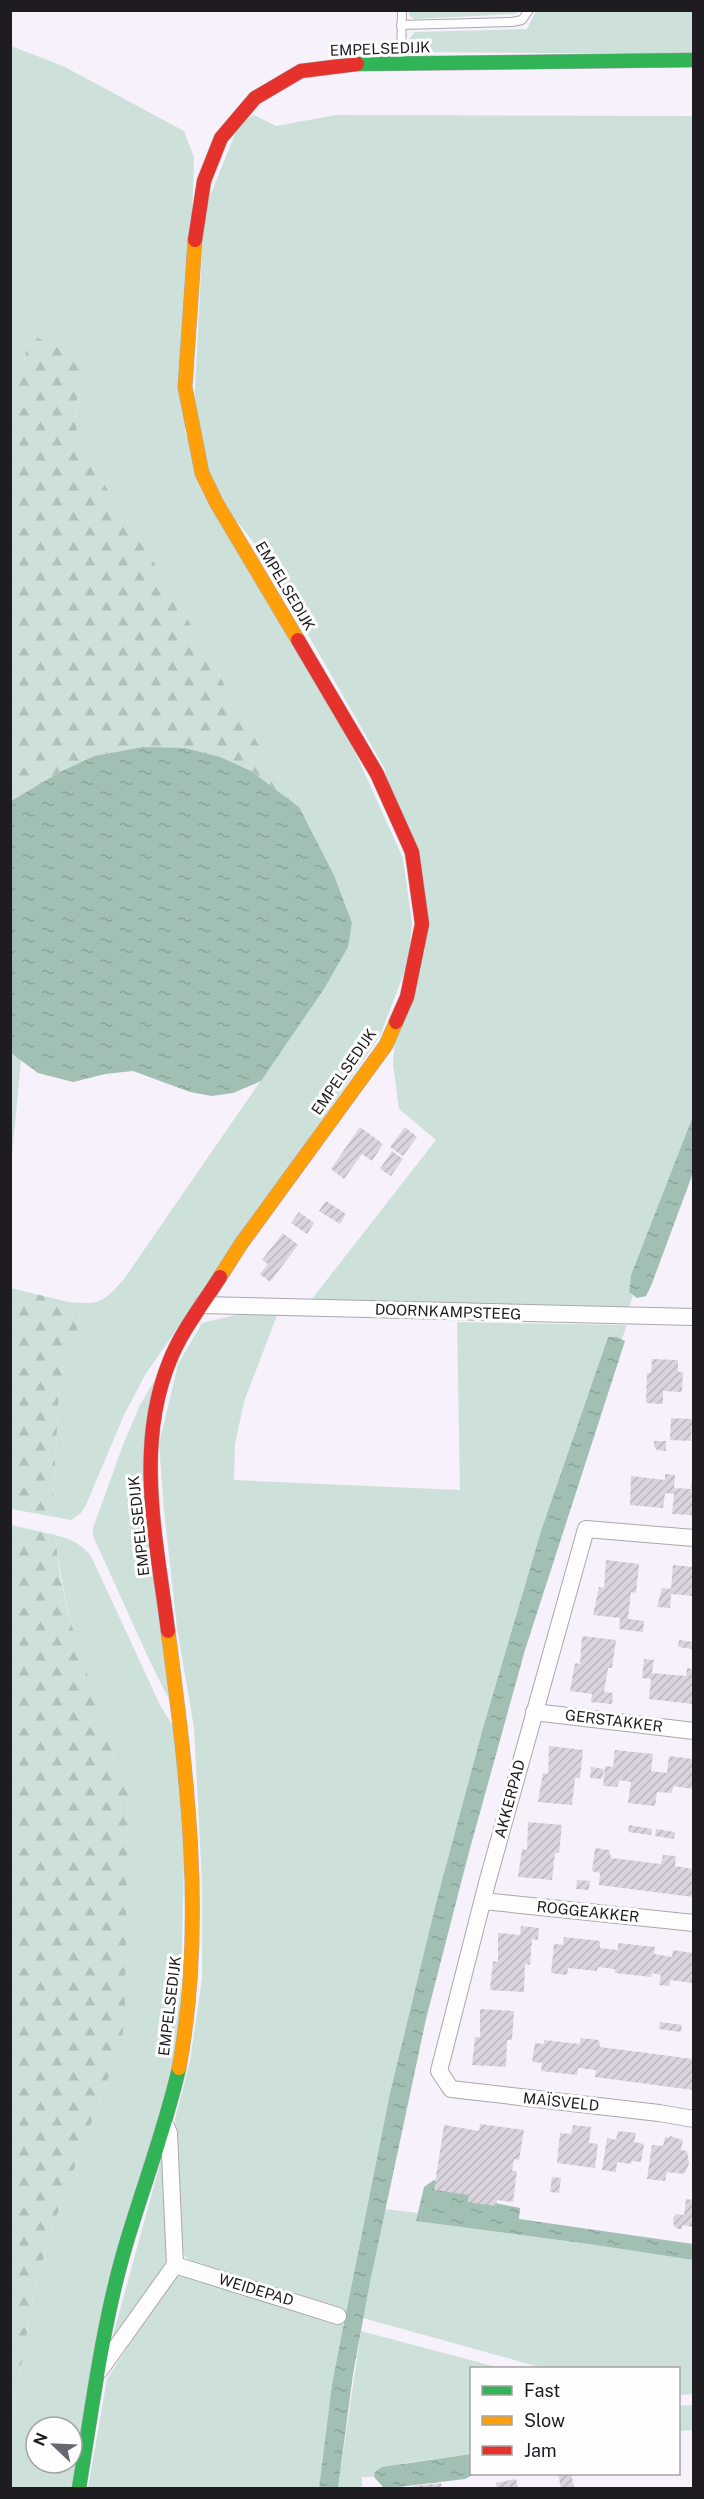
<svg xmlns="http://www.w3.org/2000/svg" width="704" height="2499" viewBox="0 0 704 2499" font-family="'Public Sans',sans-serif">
	<defs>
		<pattern id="forest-firs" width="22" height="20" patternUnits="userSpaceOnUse" patternTransform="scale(1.5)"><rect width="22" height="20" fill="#cde1da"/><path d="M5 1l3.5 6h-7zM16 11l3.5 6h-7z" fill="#b0c0bb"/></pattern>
		<pattern id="water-ripples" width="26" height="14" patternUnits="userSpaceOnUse" patternTransform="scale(1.5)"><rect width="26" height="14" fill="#a1bfb3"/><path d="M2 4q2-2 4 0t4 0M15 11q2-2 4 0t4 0" fill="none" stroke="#8aa49a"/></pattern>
		<pattern id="building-hatch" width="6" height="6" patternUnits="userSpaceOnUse" patternTransform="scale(1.5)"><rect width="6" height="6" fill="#dad4df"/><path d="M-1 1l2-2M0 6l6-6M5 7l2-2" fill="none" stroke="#bbb5bf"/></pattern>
	</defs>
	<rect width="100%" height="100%" fill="#f6f1fa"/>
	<path fill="#cde1da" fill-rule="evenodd" d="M 409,11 L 409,10 L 521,11 L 514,14 L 414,19 L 409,15 Z
		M 536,11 L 693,11 L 693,54 L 414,52 L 409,39 L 415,32 L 527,29 Z
		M 11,46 L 63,66 L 184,131 L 194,157 L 185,433 L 355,752 L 403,858 L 412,923 L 409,960 L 380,1036 L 145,1375 L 124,1415 L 86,1505 L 81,1513 L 71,1520 L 55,1517 L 53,1504 L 59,1391 L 65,1359 L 76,1336 L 80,1311 L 69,1302 C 101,1305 102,1303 124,1279 L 324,989 L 352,923 L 334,875 L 299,807 L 274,772 L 166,581 L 78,443 L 75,410 L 83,360 L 30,334 L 11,423 Z
		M 254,115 L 276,126 L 336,115 L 693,116 L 693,1116 L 631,1275 L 629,1292 L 633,1296 L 627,1313 L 308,1304 L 436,1140 L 399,1109 L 393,1064 L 395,1037 L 425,950 L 385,769 L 259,549 L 235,519 L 211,479 L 194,408 L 204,211 L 239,124 Z
		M 11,1053 L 21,1060 L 11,1166 Z
		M 236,1315 L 277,1315 L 244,1402 L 235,1444 L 234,1480 L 460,1490 L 457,1322 L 627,1325 L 622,1339 L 608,1337 L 541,1531 L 483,1728 L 437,1899 L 390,2093 L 346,2313 L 198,2266 L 184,2256 L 182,2245 L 175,2119 L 190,2061 L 202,1979 L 202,1883 L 194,1728 L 177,1628 L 164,1511 L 159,1444 L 178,1364 L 202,1323 Z
		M 154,1381 L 169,1700 L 147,1655 L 93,1536 L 93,1528 L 123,1445 L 140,1405 Z
		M 55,1535 C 71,1539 80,1543 91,1556 L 161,1707 L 175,1729 L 185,1820 L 180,2029 L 74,2488 L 11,2488 L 11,2424 L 35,2288 L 52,2228 L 122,2041 L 128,1789 C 93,1709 65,1622 55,1535 ZM 36,2427 L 72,2427 L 72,2463 L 36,2463 Z
		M 164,2149 L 167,2259 L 165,2265 L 109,2350 Z
		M 384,2209 L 418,2213 L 416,2221 L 589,2244 L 693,2260 L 693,2394 L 679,2395 L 678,2368 L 543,2368 L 363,2318 Z
		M 178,2276 L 190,2277 L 344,2325 L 332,2384 L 319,2488 L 88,2488 L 107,2379 L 169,2283 Z
		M 361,2331 L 500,2368 L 472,2368 L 471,2454 L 405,2463 L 375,2472 L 374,2477 L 362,2477 L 362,2488 L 338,2488 Z
		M 693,2405 L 693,2430 L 679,2431 L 678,2406 Z"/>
	<path fill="url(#forest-firs)" d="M 30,334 L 84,360 L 75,410 L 78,443 L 166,581 L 274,772 L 299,807 L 251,771 L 143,747 L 94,756 L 60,772 L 11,801 L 10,423 Z
		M 10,1288 L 69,1302 L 80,1311 L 76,1337 L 65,1359 L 59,1391 L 53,1504 L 55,1517 L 11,1509 Z
		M 11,1525 L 55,1535 L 60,1576 L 69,1617 L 113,1754 L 128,1789 L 125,2007 L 122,2041 L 52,2228 L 35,2288 L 11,2424 Z"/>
	<path fill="url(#water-ripples)" d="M 143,747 L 185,748 L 220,757 L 251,771 L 299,807 L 334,875 L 352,923 L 348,947 L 324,989 L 261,1081 L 233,1093 L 212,1096 L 190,1092 L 133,1071 L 105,1074 L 73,1082 L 38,1073 L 11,1053 L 11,801 L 60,772 L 94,756 Z
		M 693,1116 L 693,1173 L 651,1286 L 646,1296 L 637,1298 L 629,1292 L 631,1275 Z
		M 608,1337 L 617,1337 L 625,1341 L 525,1650 L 469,1852 L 426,2019 L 370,2282 L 353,2374 L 338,2488 L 319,2488 L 332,2384 L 346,2313 L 390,2093 L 437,1899 L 483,1728 L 541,1531 Z
		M 434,2180 L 470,2188 L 469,2198 L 520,2208 L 519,2219 L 693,2244 L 693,2260 L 589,2244 L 416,2221 L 424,2187 Z
		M 471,2454 L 472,2474 L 474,2474 L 465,2479 L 390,2488 L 383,2487 L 374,2477 L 375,2472 L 382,2467 Z"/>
	<path fill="url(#building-hatch)" d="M 360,1127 L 383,1144 L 372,1161 L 362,1154 L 344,1179 L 331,1169 Z
		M 405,1127 L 417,1137 L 403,1156 L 390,1147 Z
		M 392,1151 L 403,1159 L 391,1176 L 380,1169 Z
		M 326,1201 L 346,1214 L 340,1224 L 319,1211 Z
		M 299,1212 L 314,1223 L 307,1234 L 291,1223 Z
		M 283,1233 L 298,1245 L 270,1282 L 260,1274 L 268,1264 L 262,1260 Z
		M 652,1359 L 678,1360 L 678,1372 L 683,1372 L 682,1392 L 663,1391 L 663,1404 L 646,1403 L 647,1373 L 651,1373 Z
		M 671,1418 L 692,1419 L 691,1441 L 670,1440 Z
		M 654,1441 L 666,1441 L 666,1451 L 657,1450 L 654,1446 Z
		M 665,1474 L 675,1475 L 674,1488 L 691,1489 L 692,1478 L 693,1478 L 693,1515 L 672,1514 L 674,1494 L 665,1493 L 663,1508 L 630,1505 L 631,1476 L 665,1480 Z
		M 606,1560 L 639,1564 L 636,1593 L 631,1592 L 628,1619 L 644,1621 L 643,1632 L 619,1629 L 620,1618 L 593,1615 L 599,1587 L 604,1588 Z
		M 673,1565 L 693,1567 L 693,1596 L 671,1594 L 670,1608 L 657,1607 L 662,1588 L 671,1589 Z
		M 582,1636 L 616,1640 L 612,1668 L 608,1668 L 604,1692 L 613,1693 L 612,1704 L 591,1702 L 592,1694 L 570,1691 L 575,1663 L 580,1664 Z
		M 679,1640 L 693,1642 L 693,1649 L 678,1647 Z
		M 644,1659 L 654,1660 L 652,1673 L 686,1676 L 687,1668 L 693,1669 L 693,1704 L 649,1699 L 651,1679 L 642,1678 Z
		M 549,1746 L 583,1750 L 580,1778 L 575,1778 L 572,1805 L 538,1802 L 543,1773 L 548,1774 Z
		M 615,1750 L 653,1754 L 651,1771 L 667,1773 L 669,1756 L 693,1759 L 693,1789 L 674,1786 L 671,1793 L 657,1792 L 655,1806 L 628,1803 L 631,1782 L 620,1780 L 617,1787 L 603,1786 L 605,1766 L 613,1767 Z
		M 591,1767 L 604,1769 L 602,1779 L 590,1778 Z
		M 528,1822 L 562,1825 L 559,1853 L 555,1853 L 552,1880 L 518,1877 L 522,1849 L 527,1850 Z
		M 629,1825 L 652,1829 L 651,1835 L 628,1832 Z
		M 656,1829 L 675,1832 L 674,1839 L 655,1836 Z
		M 595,1848 L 609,1850 L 611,1858 L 661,1864 L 663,1855 L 676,1856 L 675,1866 L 693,1869 L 693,1897 L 599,1885 L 600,1873 L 592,1871 Z
		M 577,1880 L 590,1881 L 589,1890 L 576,1889 Z
		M 521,1926 L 539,1928 L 538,1940 L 532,1939 L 530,1965 L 525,1964 L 524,1992 L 490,1990 L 493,1961 L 498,1962 L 498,1933 L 520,1935 Z
		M 564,1937 L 600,1941 L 600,1948 L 618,1950 L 618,1943 L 655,1947 L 654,1954 L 672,1957 L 673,1950 L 693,1953 L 693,1983 L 670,1980 L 669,1986 L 659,1985 L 661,1975 L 652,1973 L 651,1977 L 615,1973 L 615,1969 L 598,1967 L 597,1971 L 568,1968 L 567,1975 L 551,1973 L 554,1944 L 563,1945 Z
		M 480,2009 L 514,2011 L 512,2040 L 507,2040 L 506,2067 L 472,2065 L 475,2037 L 480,2037 Z
		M 660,2022 L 682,2025 L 681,2032 L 659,2029 Z
		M 581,2038 L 599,2040 L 600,2047 L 693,2059 L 693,2090 L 595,2077 L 596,2070 L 578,2068 L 577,2075 L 541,2071 L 542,2063 L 532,2062 L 535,2043 L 544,2044 L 544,2040 L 580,2044 Z
		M 480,2124 L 524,2130 L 519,2160 L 514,2159 L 512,2171 L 517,2171 L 513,2202 L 497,2200 L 496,2206 L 468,2202 L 469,2195 L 434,2190 L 444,2125 L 479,2131 Z
		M 573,2125 L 591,2127 L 589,2143 L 598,2144 L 595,2168 L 557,2163 L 560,2133 L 571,2134 Z
		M 618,2131 L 636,2133 L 634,2142 L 644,2144 L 641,2162 L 632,2161 L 631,2164 L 617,2162 L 616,2172 L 602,2170 L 607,2138 L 616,2140 Z
		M 670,2136 L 683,2140 L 681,2150 L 687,2151 L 689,2163 L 686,2171 L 684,2174 L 667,2172 L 665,2181 L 647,2179 L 652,2145 L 663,2146 L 665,2137 L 669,2138 Z
		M 552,2177 L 561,2178 L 559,2193 L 550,2192 Z
		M 686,2199 L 693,2200 L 693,2227 L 682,2225 L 682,2229 L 678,2229 L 674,2226 L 673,2218 L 676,2214 L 684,2215 Z
		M 558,2474 L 571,2474 L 574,2487 L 561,2488 Z
		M 516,2479 L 518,2488 L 497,2488 L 496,2483 Z
		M 441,2483 L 442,2488 L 413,2488 L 413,2486 Z"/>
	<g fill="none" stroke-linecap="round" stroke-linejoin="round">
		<g stroke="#aba7ae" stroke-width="10">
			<path id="lane" d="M 401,25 L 512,22 L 522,20 L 529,10
				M 401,61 L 402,10"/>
		</g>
		<g stroke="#aba7ae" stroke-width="18">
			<path id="street" d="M 202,1305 L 694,1317
				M 694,1538 L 586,1529 L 487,1883 L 439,2071 L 451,2089 L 659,2113 L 694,2119
				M 534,1712 L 694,1731
				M 483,1901 L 694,1923
				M 175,2265 L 338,2316
				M 100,2370 L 175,2265 L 169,2133 L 166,2126"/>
		</g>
		<g stroke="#aba7ae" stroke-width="15">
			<path id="fast" d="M 357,64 L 694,60
				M 79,2488 C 92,2409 102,2328 124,2251 C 142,2189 165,2130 179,2068"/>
		</g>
		<g stroke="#aba7ae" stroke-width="15">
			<path id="slow" d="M 195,240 L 185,387 L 202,473 L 216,502 L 298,640
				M 220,1277 L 241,1244 L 386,1045 L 396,1022
				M 168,1631 C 187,1775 206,1924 179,2068"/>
		</g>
		<g stroke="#aba7ae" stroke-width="15">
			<path id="jam" d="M 195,240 L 204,181 L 221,138 L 255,98 L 301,71 L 357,64
				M 298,640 L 377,774 L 412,852 L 422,924 L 407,997 L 396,1022
				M 168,1631 C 157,1542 134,1447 170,1360 C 182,1330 203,1304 220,1277"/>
		</g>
		<use href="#lane" stroke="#fefdfe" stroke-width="8"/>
		<use href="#street" stroke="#fefdfe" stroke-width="16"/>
		<use href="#fast" stroke="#30b455" stroke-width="14"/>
		<use href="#slow" stroke="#ff9f0a" stroke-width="14"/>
		<use href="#jam" stroke="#e5322d" stroke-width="14"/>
	</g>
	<g text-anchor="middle" stroke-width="6" stroke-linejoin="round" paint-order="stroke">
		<g font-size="15" fill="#1e1b21" stroke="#fefefe">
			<text transform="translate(380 49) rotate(-2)" y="5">EMPELSEDIJK</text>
			<text transform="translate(285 586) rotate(59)" y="5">EMPELSEDIJK</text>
			<text transform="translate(344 1072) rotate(-55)" y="5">EMPELSEDIJK</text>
			<text transform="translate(448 1312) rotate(2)" y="5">DOORNKAMPSTEEG</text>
			<text transform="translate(139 1526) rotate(-96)" y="5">EMPELSEDIJK</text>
			<text transform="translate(614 1721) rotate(7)" y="5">GERSTAKKER</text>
			<text transform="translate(510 1799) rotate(-75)" y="5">AKKERPAD</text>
			<text transform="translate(588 1912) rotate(6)" y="5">ROGGEAKKER</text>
			<text transform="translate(170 2006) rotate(-83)" y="5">EMPELSEDIJK</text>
			<text transform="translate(561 2102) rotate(6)" y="5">MAÏSVELD</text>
			<text transform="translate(256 2290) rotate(17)" y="5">WEIDEPAD</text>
		</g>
	</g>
	<rect width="704" height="2499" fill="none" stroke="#1e1b21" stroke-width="24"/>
	<rect x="470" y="2367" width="210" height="108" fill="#fefefe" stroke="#a4a3a6" stroke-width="1.5"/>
	<rect x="482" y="2386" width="30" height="9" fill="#30b455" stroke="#a4a3a6" stroke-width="1.5"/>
	<text x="524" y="2397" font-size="18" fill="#1e1b21">Fast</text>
	<rect x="482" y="2416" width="30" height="9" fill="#ff9f0a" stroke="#a4a3a6" stroke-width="1.5"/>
	<text x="524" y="2427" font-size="18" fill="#1e1b21">Slow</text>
	<rect x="482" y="2446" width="30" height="9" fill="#e5322d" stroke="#a4a3a6" stroke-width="1.5"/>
	<text x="524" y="2457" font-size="18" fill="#1e1b21">Jam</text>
	<g transform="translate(54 2445) rotate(293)"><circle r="28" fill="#fefefe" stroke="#a4a3a6" stroke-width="1.5"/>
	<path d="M0-4.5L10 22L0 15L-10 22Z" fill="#6a666d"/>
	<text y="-9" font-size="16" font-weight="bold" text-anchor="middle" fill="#1e1b21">N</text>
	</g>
</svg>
